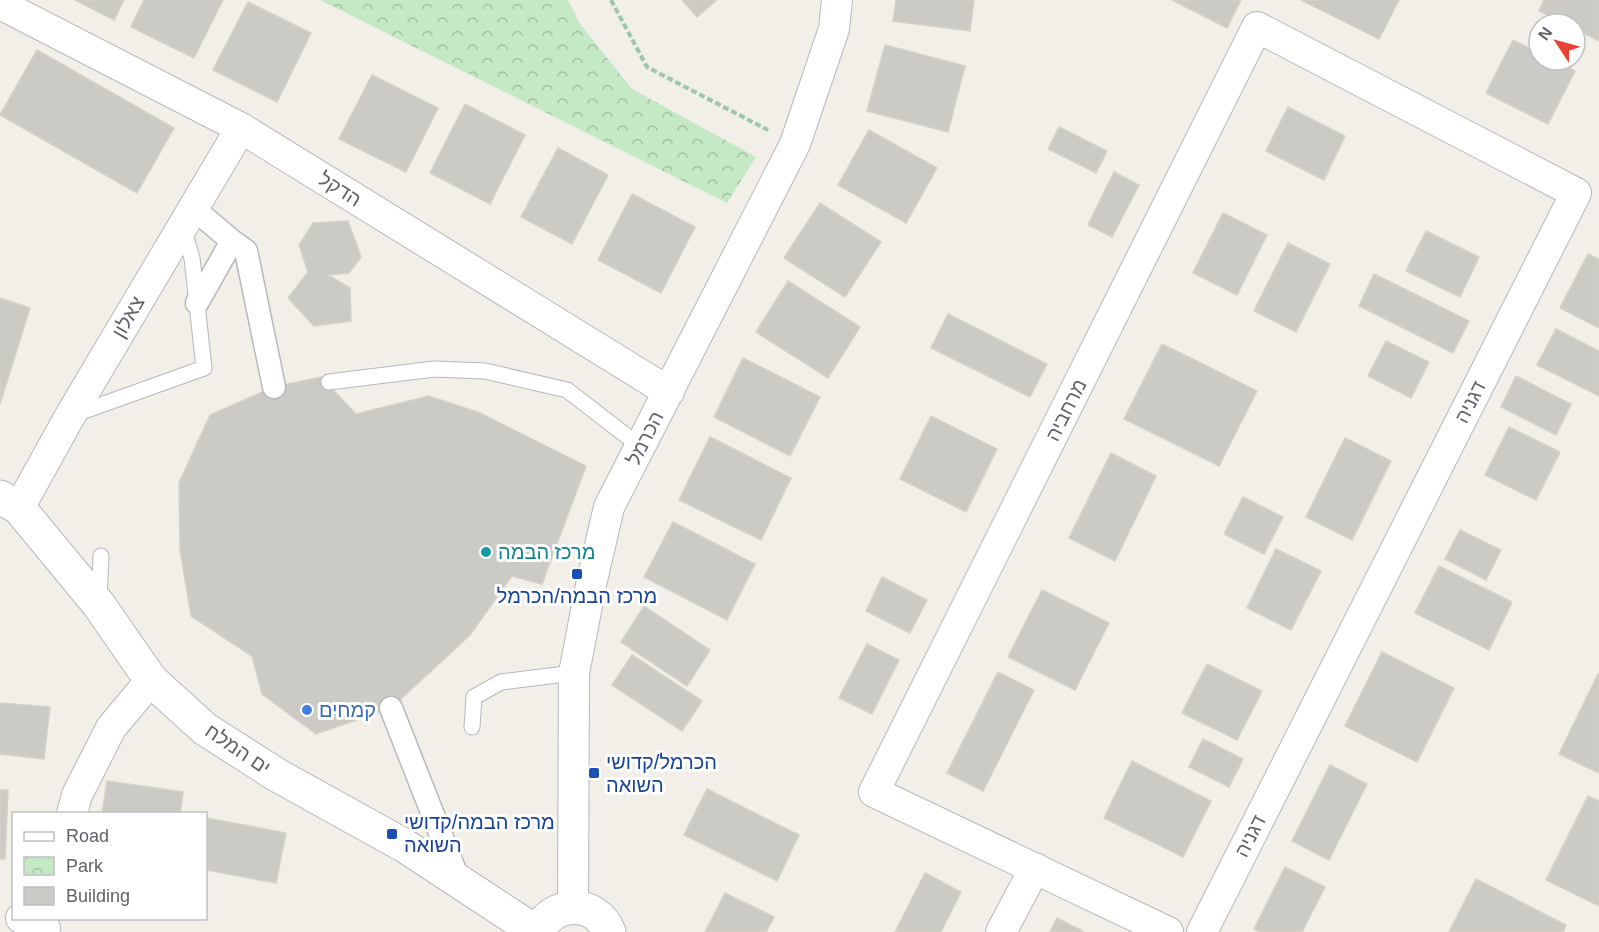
<svg xmlns="http://www.w3.org/2000/svg" width="1599" height="932" viewBox="0 0 1599 932" font-family="Helvetica,Heebo,sans-serif">
	<defs>
		<pattern id="park-crowns" width="20" height="18" patternUnits="userSpaceOnUse" patternTransform="scale(1.5)"><rect width="20" height="18" fill="#c5e8c5"/><path d="M2 6a3 3 0 1 1 6 0M12 15a3 3 0 1 1 6 0" fill="none" stroke="#a3c0a4"/></pattern>
	</defs>
	<rect width="100%" height="100%" fill="#f1efe8"/>
	<path fill="url(#park-crowns)" d="M 320,0 L 568,0 L 580,24 L 632,89 L 756,157 L 727,203 Z"/>
	<path fill="#cccac5" stroke="#d6d1c6" stroke-width="1.5" d="M 75,0 L 124,0 L 114,20 Z
		M 144,0 L 223,0 L 194,58 L 131,27 Z
		M 682,0 L 717,0 L 697,17 Z
		M 896,0 L 974,0 L 970,31 L 893,21 Z
		M 1172,0 L 1241,0 L 1227,28 Z
		M 1301,0 L 1399,0 L 1379,39 Z
		M 1544,0 L 1599,0 L 1599,41 L 1575,29 L 1575,24 L 1566,24 L 1539,11 Z
		M 248,2 L 311,33 L 277,102 L 213,70 Z
		M 1513,40 L 1539,53 L 1539,60 L 1554,60 L 1575,71 L 1548,124 L 1486,93 Z
		M 885,45 L 965,66 L 948,132 L 867,111 Z
		M 37,50 L 174,128 L 137,193 L 0,115 Z
		M 372,75 L 438,108 L 406,172 L 339,139 Z
		M 465,104 L 525,135 L 490,204 L 430,173 Z
		M 1288,107 L 1345,136 L 1324,180 L 1266,151 Z
		M 1059,127 L 1107,151 L 1096,173 L 1048,149 Z
		M 869,130 L 937,168 L 906,223 L 838,185 Z
		M 558,148 L 608,175 L 572,244 L 521,217 Z
		M 1114,172 L 1139,185 L 1112,237 L 1088,225 Z
		M 632,194 L 695,227 L 661,293 L 598,260 Z
		M 820,203 L 881,242 L 845,297 L 784,258 Z
		M 1223,213 L 1267,235 L 1237,295 L 1193,273 Z
		M 348,221 L 361,257 L 349,273 L 328,275 L 350,288 L 351,321 L 314,326 L 288,298 L 308,272 L 299,245 L 313,223 Z
		M 1426,231 L 1479,257 L 1460,297 L 1406,271 Z
		M 1288,243 L 1330,264 L 1296,332 L 1254,311 Z
		M 1588,254 L 1599,259 L 1599,328 L 1560,308 Z
		M 1374,274 L 1469,321 L 1453,353 L 1359,306 Z
		M 788,281 L 860,327 L 828,378 L 756,332 Z
		M 0,298 L 30,308 L 0,404 Z
		M 948,314 L 1047,364 L 1030,397 L 931,348 Z
		M 1556,329 L 1599,351 L 1599,396 L 1537,365 Z
		M 1386,341 L 1429,362 L 1411,398 L 1368,376 Z
		M 1162,344 L 1257,391 L 1219,466 L 1124,419 Z
		M 743,358 L 820,397 L 790,456 L 714,417 Z
		M 1516,376 L 1571,404 L 1556,435 L 1501,407 Z
		M 321,377 L 356,414 L 429,396 L 480,413 L 586,466 L 542,584 L 512,576 L 470,635 L 391,708 L 316,734 L 262,694 L 252,656 L 191,616 L 180,549 L 179,483 L 210,415 L 274,387 Z
		M 931,416 L 997,449 L 966,512 L 900,479 Z
		M 1509,427 L 1560,452 L 1536,500 L 1485,475 Z
		M 710,437 L 791,478 L 761,540 L 679,500 Z
		M 1345,438 L 1391,461 L 1352,540 L 1306,517 Z
		M 1111,453 L 1156,476 L 1115,561 L 1069,538 Z
		M 1243,497 L 1283,517 L 1264,554 L 1224,534 Z
		M 673,522 L 755,564 L 727,620 L 644,577 Z
		M 1460,530 L 1501,550 L 1486,580 L 1445,559 Z
		M 1276,549 L 1321,571 L 1291,630 L 1247,608 Z
		M 1439,566 L 1512,602 L 1489,650 L 1415,613 Z
		M 882,577 L 927,600 L 910,633 L 866,611 Z
		M 1042,590 L 1109,623 L 1075,690 L 1008,657 Z
		M 644,606 L 710,650 L 687,686 L 621,642 Z
		M 867,644 L 899,660 L 872,714 L 839,698 Z
		M 1382,652 L 1454,688 L 1417,762 L 1345,726 Z
		M 632,655 L 702,701 L 682,731 L 612,685 Z
		M 1207,664 L 1262,691 L 1237,740 L 1182,713 Z
		M 998,672 L 1034,690 L 983,791 L 947,773 Z
		M 1598,674 L 1599,675 L 1599,773 L 1559,754 Z
		M 0,703 L 50,707 L 44,759 L 0,754 Z
		M 1203,739 L 1243,759 L 1229,787 L 1189,767 Z
		M 1132,761 L 1211,801 L 1183,857 L 1104,818 Z
		M 1330,765 L 1367,784 L 1329,860 L 1292,841 Z
		M 107,781 L 183,792 L 180,814 L 102,814 Z
		M 707,789 L 799,835 L 777,881 L 684,835 Z
		M 0,790 L 8,790 L 5,859 L 0,859 Z
		M 1588,796 L 1599,801 L 1599,906 L 1546,880 Z
		M 206,818 L 286,833 L 276,883 L 206,870 Z
		M 1285,867 L 1325,887 L 1302,932 L 1260,932 L 1254,929 Z
		M 925,873 L 961,892 L 941,932 L 895,932 Z
		M 1476,879 L 1566,925 L 1563,932 L 1449,932 Z
		M 725,893 L 774,917 L 766,932 L 705,932 Z
		M 1057,918 L 1084,932 L 1050,932 Z"/>
	<g fill="none" stroke-linecap="round" stroke-linejoin="round">
		<g stroke="#b5b8bc" stroke-width="17">
			<path id="service" d="M 329,382 L 434,369 L 485,371 L 567,390 L 641,447
				M 73,415 L 204,368 L 192,258 L 183,228
				M 99,599 L 101,556
				M 472,727 L 474,697 L 501,682 L 574,673"/>
		</g>
		<g stroke="#b5b8bc" stroke-width="25">
			<path id="pedestrian" d="M 193,208 L 232,241
				M 197,303 L 232,241 L 246,251 L 274,387
				M 391,708 L 459,881"/>
		</g>
		<g stroke="#b5b8bc" stroke-width="32">
			<path id="minor" d="M 0,4 L 241,128 L 669,392
				M 19,508 L 70,416 L 241,128
				M 72,814 L 77,795 L 111,728 L 151,680
				M 573,906 L 574,673 L 592,580 L 609,507 L 795,144 L 834,29 L 837,0
				M 21,918 L 45,928
				M 1001,932 L 1035,868
				M 1168,932 L 874,792 L 1257,27 L 1576,193 L 1202,932"/>
		</g>
		<g stroke="#b5b8bc" stroke-width="35">
			<path id="tertiary" d="M 0,497 L 19,508 L 99,605 L 151,680 L 205,729 L 277,775 L 405,846 L 536,932
				M 538,932 C 552,900 596,899 609,932"/>
		</g>
		<path stroke="#9cc7a9" stroke-width="4" stroke-dasharray="6 3" stroke-linecap="butt" d="M 611,0 L 647,67 L 768,130"/>
		<use href="#service" stroke="#fff" stroke-width="15"/>
		<use href="#pedestrian" stroke="#fff" stroke-width="22"/>
		<use href="#minor" stroke="#fff" stroke-width="30"/>
		<use href="#tertiary" stroke="#fff" stroke-width="33"/>
	</g>
	<circle fill="#0f9aa8" stroke="#fff" stroke-width="2" cx="486" cy="552" r="6"/>
	<g fill="#1a4fb4" stroke="#fff" stroke-width="2">
		<rect x="571" y="568" width="12" height="12" rx="3"/>
		<rect x="588" y="767" width="12" height="12" rx="3"/>
		<rect x="386" y="828" width="12" height="12" rx="3"/>
	</g>
	<circle fill="#3f7fe0" stroke="#fff" stroke-width="2" cx="307" cy="710" r="6"/>
	<g text-anchor="middle" stroke-width="6" stroke-linejoin="round" paint-order="stroke">
		<g font-size="20" fill="#5f6368" stroke="#fff">
			<text transform="translate(340 189) rotate(32)" y="7">הדקל</text>
			<text transform="translate(128 317) rotate(-60)" y="7">צאלון</text>
			<text transform="translate(1470 402) rotate(-63)" y="7">דגניה</text>
			<text transform="translate(1066 410) rotate(-63)" y="7">מרחביה</text>
			<text transform="translate(645 438) rotate(-63)" y="7">הכרמל</text>
			<text transform="translate(238 749) rotate(34)" y="7">ים המלח</text>
			<text transform="translate(1250 836) rotate(-63)" y="7">דגניה</text>
		</g>
		<g font-size="20" fill="#0d838f" stroke="#fff" text-anchor="start">
			<text x="498" y="559">מרכז הבמה</text>
		</g>
		<g font-size="20" fill="#164399" stroke="#fff" text-anchor="start">
			<text x="577" y="603" text-anchor="middle">מרכז הבמה/הכרמל</text>
			<text x="606" y="769">הכרמל/קדושי<tspan x="606" dy="23">השואה</tspan></text>
			<text x="404" y="829">מרכז הבמה/קדושי<tspan x="404" dy="23">השואה</tspan></text>
		</g>
		<g font-size="20" fill="#366cbe" stroke="#fff" text-anchor="start">
			<text x="319" y="717">קמחים</text>
		</g>
	</g>
	<rect x="12" y="812" width="195" height="108" fill="#ffffff" stroke="#bfc1c3" stroke-width="1.5"/>
	<rect x="24" y="832" width="30" height="9" fill="#ffffff" stroke="#bfc1c3" stroke-width="1.5"/>
	<text x="66" y="842" font-size="18" fill="#5f6368">Road</text>
	<rect x="24" y="857" width="30" height="18" fill="url(#park-crowns)" stroke="#bfc1c3" stroke-width="1.5"/>
	<text x="66" y="872" font-size="18" fill="#5f6368">Park</text>
	<rect x="24" y="887" width="30" height="18" fill="#cccac5" stroke="#bfc1c3" stroke-width="1.5"/>
	<text x="66" y="902" font-size="18" fill="#5f6368">Building</text>
	<g transform="translate(1557 42) rotate(306)"><circle r="28" fill="#ffffff" stroke="#bfc1c3" stroke-width="1.5"/>
	<path d="M0-4.5L10 22L0 15L-10 22Z" fill="#ea4335"/>
	<text y="-9" font-size="16" font-weight="bold" text-anchor="middle" fill="#5f6368">N</text>
	</g>
</svg>
